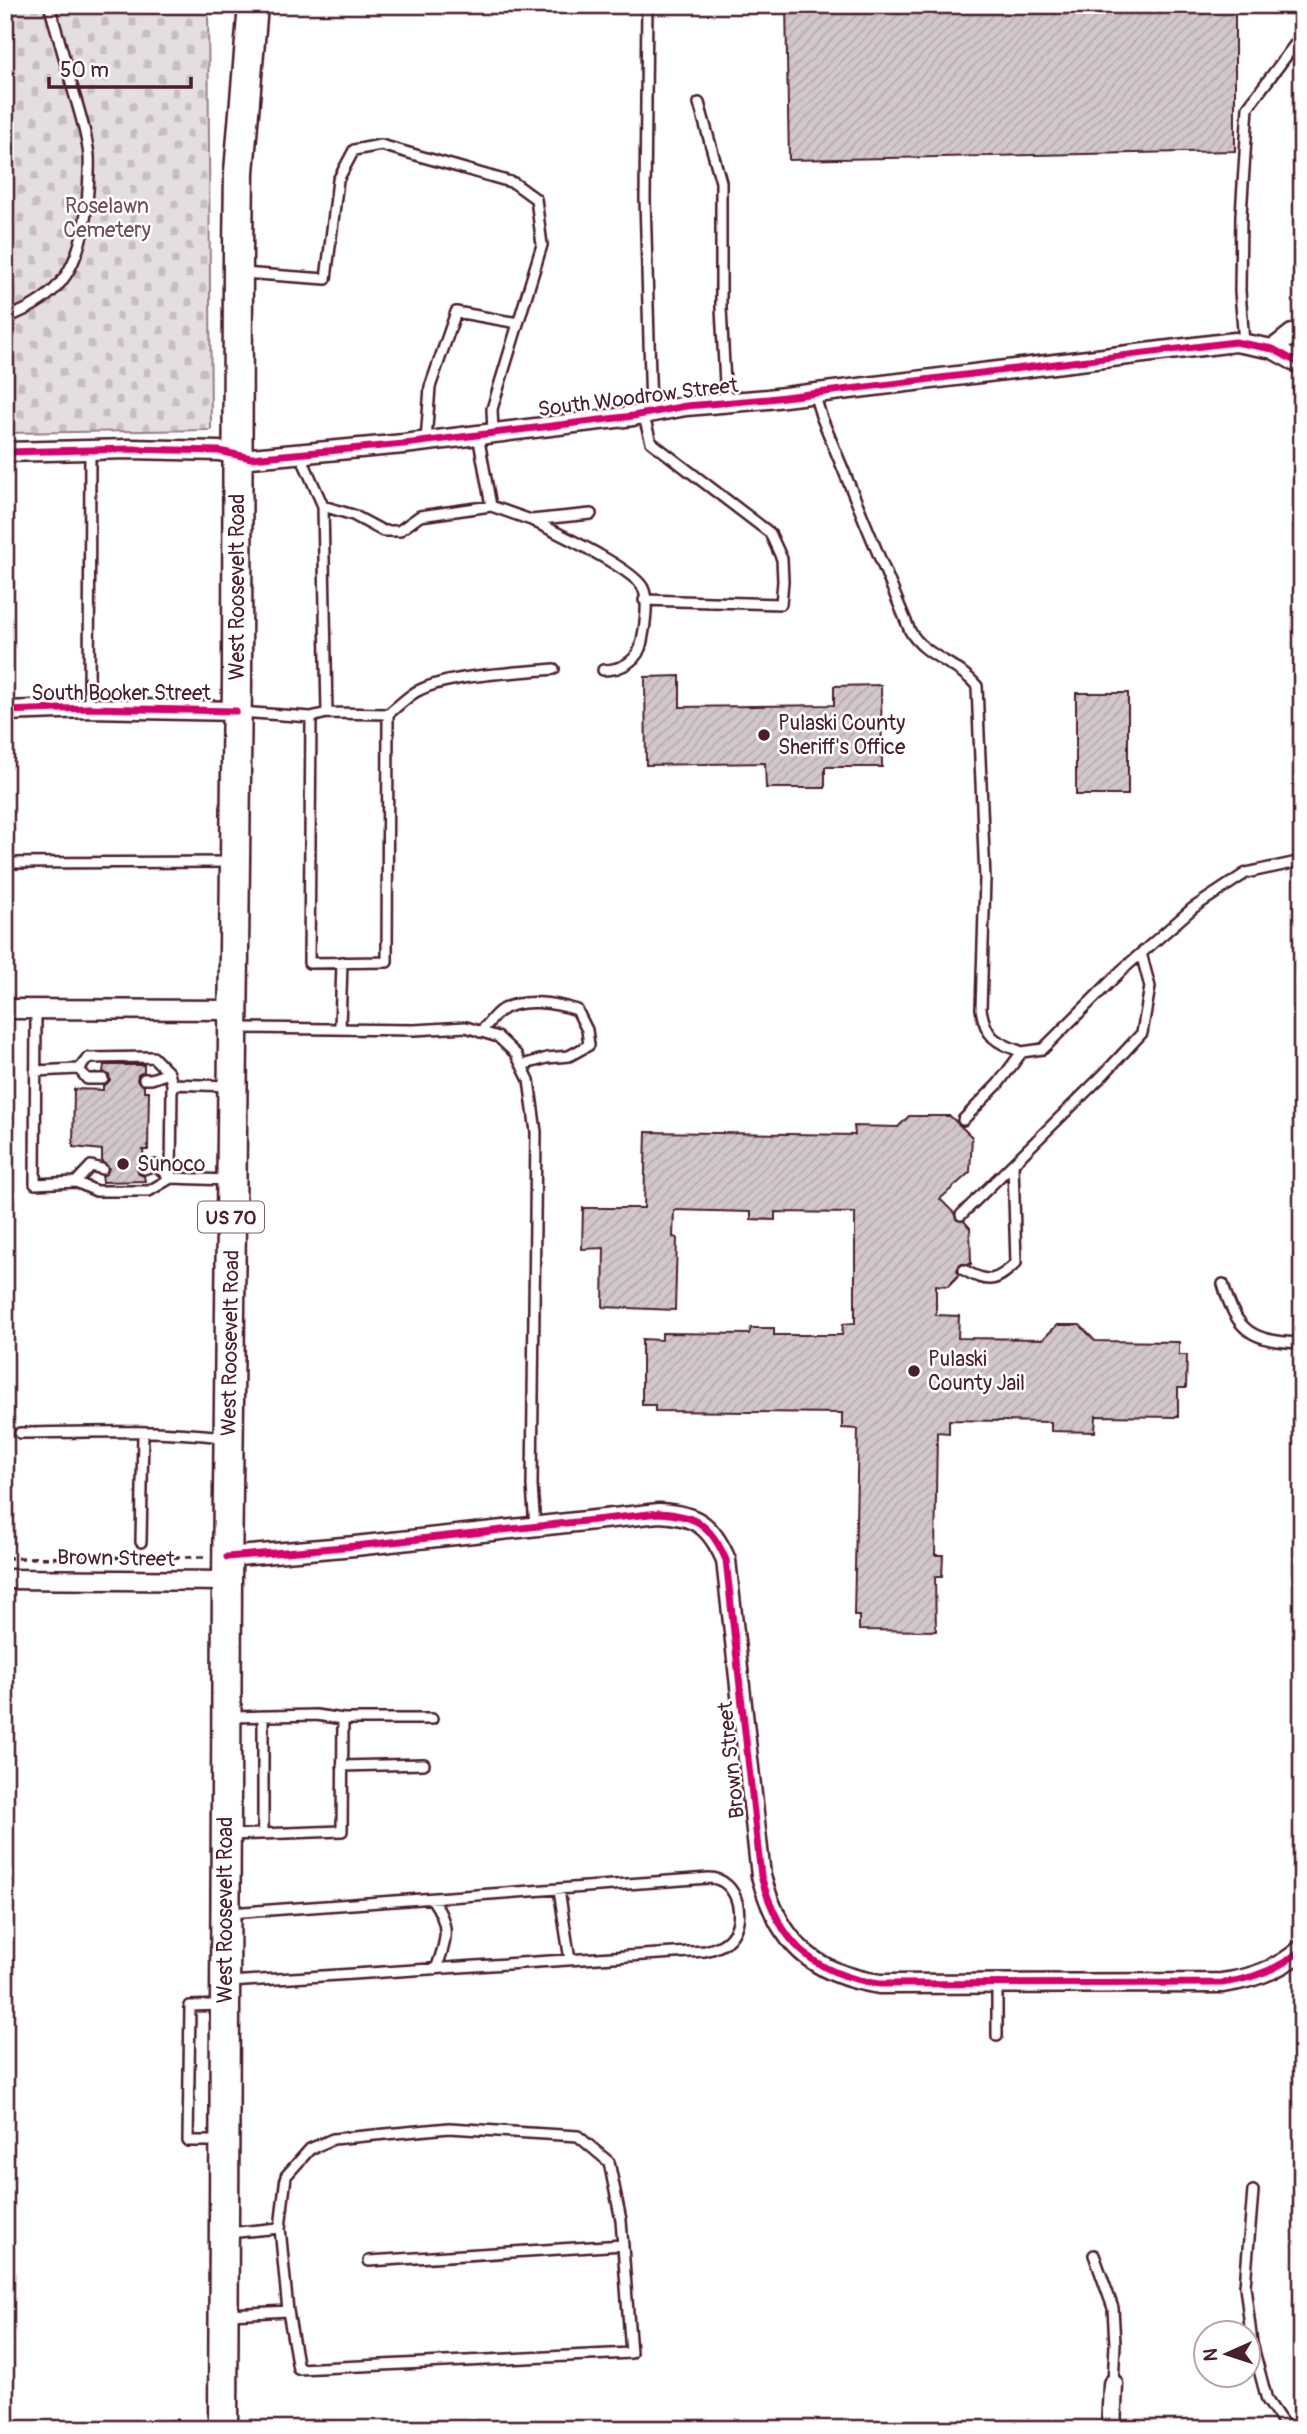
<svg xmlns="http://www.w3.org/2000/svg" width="1307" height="2434" viewBox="0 0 1307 2434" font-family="Pangolin,sans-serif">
	<defs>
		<pattern id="cemetery-stones" width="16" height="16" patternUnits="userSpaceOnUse" patternTransform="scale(1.75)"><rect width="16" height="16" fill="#e5dee0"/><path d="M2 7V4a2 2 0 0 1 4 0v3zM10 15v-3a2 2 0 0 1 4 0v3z" fill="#c6bec0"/></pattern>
		<pattern id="building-hatch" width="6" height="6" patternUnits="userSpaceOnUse" patternTransform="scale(1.75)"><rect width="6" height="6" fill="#d2c7cb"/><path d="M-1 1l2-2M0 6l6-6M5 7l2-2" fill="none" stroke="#b6aaae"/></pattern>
	</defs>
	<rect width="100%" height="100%" fill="#fff"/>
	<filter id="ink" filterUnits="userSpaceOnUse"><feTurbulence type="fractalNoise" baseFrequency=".0143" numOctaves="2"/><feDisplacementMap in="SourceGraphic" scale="14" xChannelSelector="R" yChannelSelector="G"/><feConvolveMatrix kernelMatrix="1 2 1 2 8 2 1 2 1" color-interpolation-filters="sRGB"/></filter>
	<g filter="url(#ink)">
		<path fill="url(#cemetery-stones)" stroke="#987e86" stroke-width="2" d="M 5,5 L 208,5 L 211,430 L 5,433 Z"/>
		<path fill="url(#building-hatch)" stroke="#4a1f2b" stroke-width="2" d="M 786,5 L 1235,5 L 1235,151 L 789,160 Z
			M 680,676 L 680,707 L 834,705 L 834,686 L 881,685 L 882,767 L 825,767 L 825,788 L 766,788 L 765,763 L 646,765 L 645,677 Z
			M 1076,693 L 1128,693 L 1128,795 L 1076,795 Z
			M 104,1065 L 144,1065 L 144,1072 L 138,1075 L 137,1080 L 144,1086 L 144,1091 L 149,1091 L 148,1150 L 143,1150 L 144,1162 L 137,1168 L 139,1174 L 144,1176 L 145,1181 L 103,1182 L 102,1176 L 107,1173 L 109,1168 L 102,1162 L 102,1150 L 73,1147 L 74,1089 L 103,1090 L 103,1086 L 110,1080 L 109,1075 L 103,1072 Z
			M 909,1116 L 950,1116 L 972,1137 L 970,1172 L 940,1199 L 954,1213 L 957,1220 L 964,1221 L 970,1228 L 971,1264 L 960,1264 L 957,1270 L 959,1275 L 948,1286 L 936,1285 L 936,1315 L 959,1316 L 958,1338 L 1043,1339 L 1057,1325 L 1080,1325 L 1095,1341 L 1179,1342 L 1179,1355 L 1187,1355 L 1186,1388 L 1178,1388 L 1178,1417 L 1096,1416 L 1095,1432 L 1051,1431 L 1051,1422 L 949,1420 L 949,1433 L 937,1432 L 935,1555 L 943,1555 L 942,1577 L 935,1577 L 936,1631 L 859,1630 L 859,1616 L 854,1616 L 858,1429 L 842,1428 L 842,1413 L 655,1411 L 655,1405 L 642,1405 L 642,1339 L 662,1340 L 662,1333 L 749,1334 L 751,1328 L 774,1328 L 774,1335 L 842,1335 L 843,1324 L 855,1323 L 855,1213 L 775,1212 L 775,1220 L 751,1219 L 751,1212 L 674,1210 L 673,1237 L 677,1238 L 675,1310 L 603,1307 L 604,1248 L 582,1249 L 583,1208 L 644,1208 L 646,1132 L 855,1135 L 854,1126 L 898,1127 Z"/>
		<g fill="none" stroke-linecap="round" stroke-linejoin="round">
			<g stroke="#4a1f2b" stroke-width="14">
				<path id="service" d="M 647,5 L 645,198 L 651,412
					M 699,103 L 721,182 L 721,308 L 726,403
					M 243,273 L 326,279 L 338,180 L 354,150 L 381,145 L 514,183 L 536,199 L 542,245 L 492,409 L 493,433
					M 5,318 C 64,298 81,262 87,204 C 88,188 90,172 89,156 C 87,135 80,113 74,93 C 66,64 58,35 49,5
					M 1244,343 L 1240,291 L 1241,215 L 1248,107 L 1302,35
					M 814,393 L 821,416 L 910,631 C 925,657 958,663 977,686 L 985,879 L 981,1009 C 986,1039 996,1042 1022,1052 L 998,1084 L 963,1120
					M 643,414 L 651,442 L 770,533 L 782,559 L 783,581 L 781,604 L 644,600
					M 478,435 L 491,506
					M 426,441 L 430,387 L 456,312 L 518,323
					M 300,454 L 323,506 L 327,713
					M 323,506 L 353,515 L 383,531 L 399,531 L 420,516 L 491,506 L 531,520 L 591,514
					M 533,521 C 555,532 633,568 643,588 C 649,600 645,627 642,641 C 639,661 621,670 603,670
					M 89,708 L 90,450
					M 239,712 L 311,717
					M 327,713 L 388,714 L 387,962 L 309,963 L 311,717 Z
					M 388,714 C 397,707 405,699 414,693 C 445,674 516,673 554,669
					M 5,863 L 231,862
					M 236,1028 L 414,1030 L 466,1027 L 498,1037 L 516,1054 L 529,1080 L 536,1132 L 532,1486 L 535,1527
					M 340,1028 L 342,962
					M 480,1032 C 487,1026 493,1016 500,1011 C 521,997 555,1003 577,1010 L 587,1030 L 589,1045 L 569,1056 L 547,1058 L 522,1065
					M 1022,1052 L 1043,1049 L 1122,970 L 1193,908 L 1246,873 L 1302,861
					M 79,1069 L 87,1079 L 103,1079
					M 35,1071 L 79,1069 L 88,1058 L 153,1057 L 169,1073 L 172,1084 L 171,1178 L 149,1191 L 96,1191 L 76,1182 L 35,1184 L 36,1010
					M 144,1079 L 151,1079 L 169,1073
					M 172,1084 L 229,1086
					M 144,1169 L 155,1165 L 171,1178 L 228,1180
					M 76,1182 L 91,1166 L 102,1169
					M 961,1215 L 1103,1075 L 1142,1033 L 1150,987 L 1141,953
					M 964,1270 C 988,1284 996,1282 1016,1263 L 1013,1165
					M 1223,1284 C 1237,1333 1252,1341 1302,1343
					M 20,1433 C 88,1432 156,1429 223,1437
					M 141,1542 L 143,1432
					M 263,1716 L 263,1834
					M 229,1717 L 316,1715 L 343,1719
					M 342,1766 L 424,1764
					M 231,1835 L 342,1831 L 343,1719 L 432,1719
					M 559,1890 L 570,1960
					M 432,1899 C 451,1926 447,1939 436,1969
					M 230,1982 L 705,1951 C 713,1949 720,1947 726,1942 C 749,1924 739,1878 709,1878 L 230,1913
					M 997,1983 L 997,2036
					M 220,2141 L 188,2141 L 190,2006 L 223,2005
					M 1253,2191 L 1245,2286 L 1252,2343 L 1267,2400 L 1284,2425 L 1292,2429
					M 280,2228 L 288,2311
					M 228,2233 L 280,2228 L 286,2176 L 310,2149 L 333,2139 L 449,2128 L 578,2136 L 609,2162 L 621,2220 L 631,2353 L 298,2369 L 288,2311 L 229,2314
					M 1094,2255 L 1113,2308 L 1115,2344 L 1113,2384
					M 369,2261 L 623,2245
					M 139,2429 L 176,2426 L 176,2429"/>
			</g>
			<g stroke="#4a1f2b" stroke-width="23">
				<path id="minor" d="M 1273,349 L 1292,334 L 1302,332
					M 5,452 L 130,449 L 219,451 L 251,458 L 404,444 L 633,416 L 686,406 L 768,399 L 1235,342 L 1273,349 L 1302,365
					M 5,711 L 89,708 L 236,711
					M 5,1009 L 232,1010
					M 227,1557 L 355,1546 L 659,1513 C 696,1515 711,1525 726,1560 L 761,1876 C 779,1942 812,1974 880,1984 L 1222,1983 C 1252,1979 1279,1970 1302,1949
					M 5,1579 L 227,1581
					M 1111,2429 L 1113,2384"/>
			</g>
			<g stroke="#4a1f2b" stroke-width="33">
				<path id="primary" d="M 223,2429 L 227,1581 L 237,681 L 238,251 L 239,172 L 253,5"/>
			</g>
			<path stroke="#4a1f2b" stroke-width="3.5" stroke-dasharray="7 5" stroke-linecap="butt" d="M 5,1558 L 204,1557"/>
			<use href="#service" stroke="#fff" stroke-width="9"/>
			<use href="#minor" stroke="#fff" stroke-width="18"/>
			<use href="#primary" stroke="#fff" stroke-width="28"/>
			<g stroke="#fff" stroke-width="11">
				<path id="cycleway" d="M 5,452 L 130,449 L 219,451 L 251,458 L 404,444 L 633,416 L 686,406 L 768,399 L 1235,342 L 1273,349 L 1302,365
					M 5,711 L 89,708 L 236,711
					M 227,1557 L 355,1546 L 659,1513 C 696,1515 711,1525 726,1560 L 761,1876 C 779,1942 812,1974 880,1984 L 1222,1983 C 1252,1979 1279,1970 1302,1949"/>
			</g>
			<use href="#cycleway" stroke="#d6006c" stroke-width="7"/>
		</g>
	</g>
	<g fill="#4a1f2b" stroke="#fff" stroke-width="2.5">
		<circle cx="764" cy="735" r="7"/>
		<circle cx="123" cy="1164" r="7"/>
		<circle cx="914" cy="1371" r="7"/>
	</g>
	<g text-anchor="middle" stroke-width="5" stroke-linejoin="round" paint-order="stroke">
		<rect fill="#fff" stroke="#80626b" stroke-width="2" x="198" y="1201.5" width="66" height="31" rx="5"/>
		<g font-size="19" font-weight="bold" fill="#4a1f2b">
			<text x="231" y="1224">US 70</text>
		</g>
		<g font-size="21" fill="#714f58" stroke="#fff">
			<text x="107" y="213">Roselawn<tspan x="107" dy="24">Cemetery</tspan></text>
		</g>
		<g font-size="21" fill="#4a1f2b" stroke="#fff">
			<text transform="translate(638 397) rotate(-7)" y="7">South Woodrow Street</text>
			<text transform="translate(237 587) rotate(-90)" y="7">West Roosevelt Road</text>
			<text x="121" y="700">South Booker Street</text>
			<text transform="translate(230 1343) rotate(-89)" y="7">West Roosevelt Road</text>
			<text transform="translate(116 1558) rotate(1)" y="7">Brown Street</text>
			<text transform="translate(731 1760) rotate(-96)" y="7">Brown Street</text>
			<text transform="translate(225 1910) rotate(-90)" y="7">West Roosevelt Road</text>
		</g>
		<g font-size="21" fill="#4a1f2b" stroke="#fff" text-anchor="start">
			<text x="778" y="730">Pulaski County<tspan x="778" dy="24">Sheriff's Office</tspan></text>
			<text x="137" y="1171">Sunoco</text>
			<text x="928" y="1366">Pulaski<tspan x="928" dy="24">County Jail</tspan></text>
		</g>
	</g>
	<rect width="1307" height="2434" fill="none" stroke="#fff" stroke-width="28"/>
	<rect x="14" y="14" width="1279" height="2406" fill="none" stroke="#4a1f2b" stroke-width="2.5" filter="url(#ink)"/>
	<g transform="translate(1227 2354) rotate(267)"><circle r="33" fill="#ffffff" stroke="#b7a5aa" stroke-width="2"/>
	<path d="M0-5L12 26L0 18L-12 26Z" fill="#4a1f2b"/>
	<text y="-10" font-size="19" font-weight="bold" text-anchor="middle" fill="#4a1f2b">N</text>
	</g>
	<path d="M49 77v10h142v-10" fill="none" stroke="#4a1f2b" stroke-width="3.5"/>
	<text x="60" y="77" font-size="21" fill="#4a1f2b" stroke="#ffffff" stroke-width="5" paint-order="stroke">50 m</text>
</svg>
